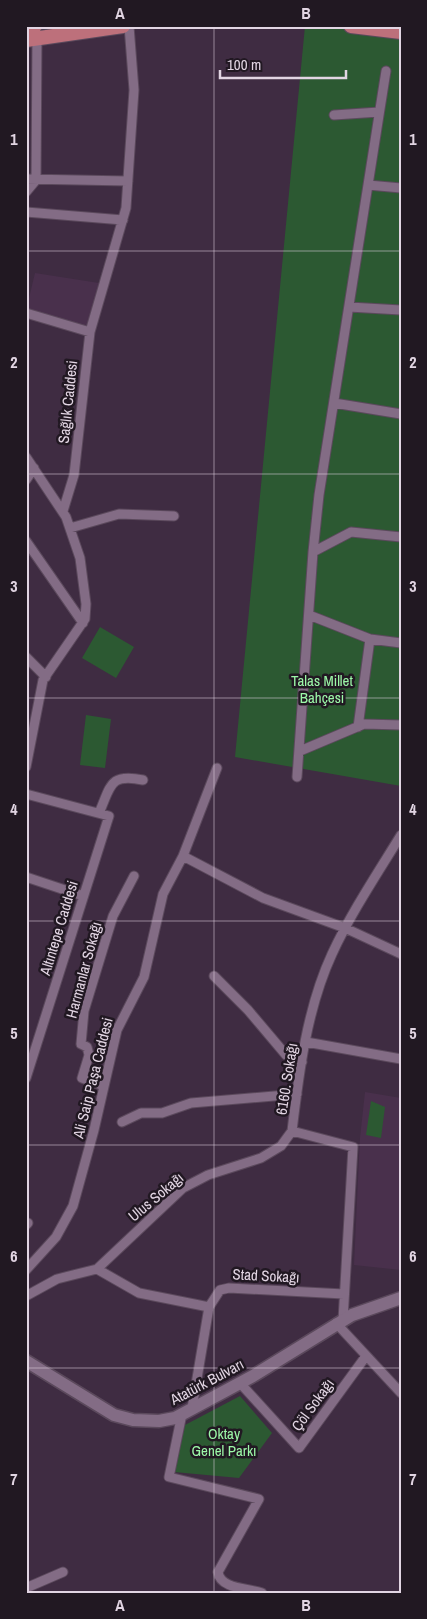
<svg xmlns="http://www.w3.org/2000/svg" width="427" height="1619" viewBox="0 0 427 1619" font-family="'Archivo Narrow',sans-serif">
	<rect width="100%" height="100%" fill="#3f2c42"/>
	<path fill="#49304c" d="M 35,273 L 99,283 L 87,328 L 26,311 Z
		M 365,1092 L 401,1098 L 401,1270 L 354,1265 L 360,1138 Z"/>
	<path fill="#2c5932" d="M 305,26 L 401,27 L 401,786 L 235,757 Z
		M 100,627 L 134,647 L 116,678 L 82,658 Z
		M 86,715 L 111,719 L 105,768 L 80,765 Z
		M 371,1101 L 385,1107 L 381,1138 L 366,1135 Z
		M 240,1396 L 272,1433 L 239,1478 L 174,1472 L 185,1425 Z"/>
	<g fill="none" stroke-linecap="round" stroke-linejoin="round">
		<g stroke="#5b495c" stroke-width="11">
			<path id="minor" d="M 334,115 L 379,112
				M 26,179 L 128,181
				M 368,185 L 401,188
				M 26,192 L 36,180 L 37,38
				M 26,212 L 123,220
				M 349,307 L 401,310
				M 26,313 L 90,332
				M 334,403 L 401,414
				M 26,457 L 66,517 L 80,558 L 86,604 L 85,619 L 43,680 L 26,767
				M 26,480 L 34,468
				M 63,511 L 74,475 L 90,332 L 126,208 L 134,90 L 129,26
				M 70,528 L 119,514 L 174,516
				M 26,541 L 83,623
				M 313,552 L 351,532 L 401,537
				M 309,615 L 370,639
				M 26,657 L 46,677
				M 358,727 L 370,639 L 401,643
				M 300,751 L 364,724 L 401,725
				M 297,777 L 313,552 L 319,495 L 386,71
				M 26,794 L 109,816 L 26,1078
				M 99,813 C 111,786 109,773 143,780
				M 183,856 L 217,768
				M 26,877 L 83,896
				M 214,976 L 248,1010 L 286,1055 L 302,1062
				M 306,1042 L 401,1059
				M 104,1086 L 82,1078 L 89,1055 L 87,1047 L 81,1044 L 84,1011 L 113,916 L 134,876
				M 122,1122 L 141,1113 L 162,1113 L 191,1103 L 297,1094
				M 26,1225 L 28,1223
				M 97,1269 L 183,1188 L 208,1175 L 261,1158 L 281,1146 L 292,1131
				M 26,1270 L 56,1237 L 73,1206 L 94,1130 L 117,1030 L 144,977 L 163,894 L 183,856 L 263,898 L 345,928 L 401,954
				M 26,1296 L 57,1279 L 97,1269 L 139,1293 L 209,1307
				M 343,1320 L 353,1147 L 292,1131 C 299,1072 307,1008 332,954 C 351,913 377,874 401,835
				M 336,1323 L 401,1393
				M 240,1383 L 299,1448 L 366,1356
				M 192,1408 L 209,1307 L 220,1290 L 229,1288 L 344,1294
				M 182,1414 L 169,1477 L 259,1499 L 218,1572 C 220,1589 248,1588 262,1593
				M 26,1588 L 63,1572"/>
		</g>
		<g stroke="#5b495c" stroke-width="15">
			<path id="secondary" d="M 26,1361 L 114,1415 L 133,1420 L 159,1421 L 175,1418 L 253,1376 L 352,1315 L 401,1298"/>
		</g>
		<g stroke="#5b495c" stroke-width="16">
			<path id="primary" d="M 351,26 L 401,32
				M 26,27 L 35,26
				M 26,40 L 123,26"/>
		</g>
		<use href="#minor" stroke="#836c85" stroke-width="9"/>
		<use href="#secondary" stroke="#836c85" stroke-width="12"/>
		<use href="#primary" stroke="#bd707b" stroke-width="14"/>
	</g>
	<path fill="none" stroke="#e2d5e3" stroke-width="1" stroke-opacity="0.55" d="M 214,26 L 214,1593M 26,251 L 401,251M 26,474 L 401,474M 26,698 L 401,698M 26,921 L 401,921M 26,1145 L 401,1145M 26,1368 L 401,1368"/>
	<g text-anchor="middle" stroke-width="5" stroke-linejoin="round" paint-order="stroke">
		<g font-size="15" fill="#e2d5e3" stroke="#211822">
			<text transform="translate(68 402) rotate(-84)" y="5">Sağlık Caddesi</text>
			<text transform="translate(59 928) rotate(-73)" y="5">Altıntepe Caddesi</text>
			<text transform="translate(84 970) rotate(-75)" y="5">Harmanlar Sokağı</text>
			<text transform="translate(93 1078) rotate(-76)" y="5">Ali Saip Paşa Caddesi</text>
			<text transform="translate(287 1079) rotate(-81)" y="5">6160. Sokağı</text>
			<text transform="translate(156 1197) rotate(-40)" y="5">Ulus Sokağı</text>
			<text transform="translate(266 1276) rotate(3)" y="5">Stad Sokağı</text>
			<text transform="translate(207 1382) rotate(-28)" y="5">Atatürk Bulvarı</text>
			<text transform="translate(313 1405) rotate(-54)" y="5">Çöl Sokağı</text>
		</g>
		<g font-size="15" fill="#9cf8a8" stroke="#211822">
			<text x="322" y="686">Talas Millet<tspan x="322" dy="17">Bahçesi</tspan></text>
			<text x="224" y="1439">Oktay<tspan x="224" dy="17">Genel Parkı</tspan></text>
		</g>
	</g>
	<rect width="427" height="1619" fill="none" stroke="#211822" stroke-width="55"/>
	<path d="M220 70v8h126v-8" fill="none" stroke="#e2d5e3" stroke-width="2.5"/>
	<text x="227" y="70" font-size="15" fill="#e2d5e3" stroke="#211822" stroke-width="4" paint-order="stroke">100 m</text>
	<rect x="28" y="28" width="372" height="1564" fill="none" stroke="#e2d5e3" stroke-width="2"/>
	<g font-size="16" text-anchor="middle" font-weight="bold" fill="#e2d5e3">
		<text x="120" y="19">A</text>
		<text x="306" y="19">B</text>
		<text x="14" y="145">1</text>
		<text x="413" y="145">1</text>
		<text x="14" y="368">2</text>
		<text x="413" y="368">2</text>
		<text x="14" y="592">3</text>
		<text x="413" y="592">3</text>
		<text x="14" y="815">4</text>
		<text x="413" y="815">4</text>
		<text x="14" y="1039">5</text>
		<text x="413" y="1039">5</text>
		<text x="14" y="1262">6</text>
		<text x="413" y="1262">6</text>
		<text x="14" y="1485">7</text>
		<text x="413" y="1485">7</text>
		<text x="120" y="1611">A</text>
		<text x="306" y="1611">B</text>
	</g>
</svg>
